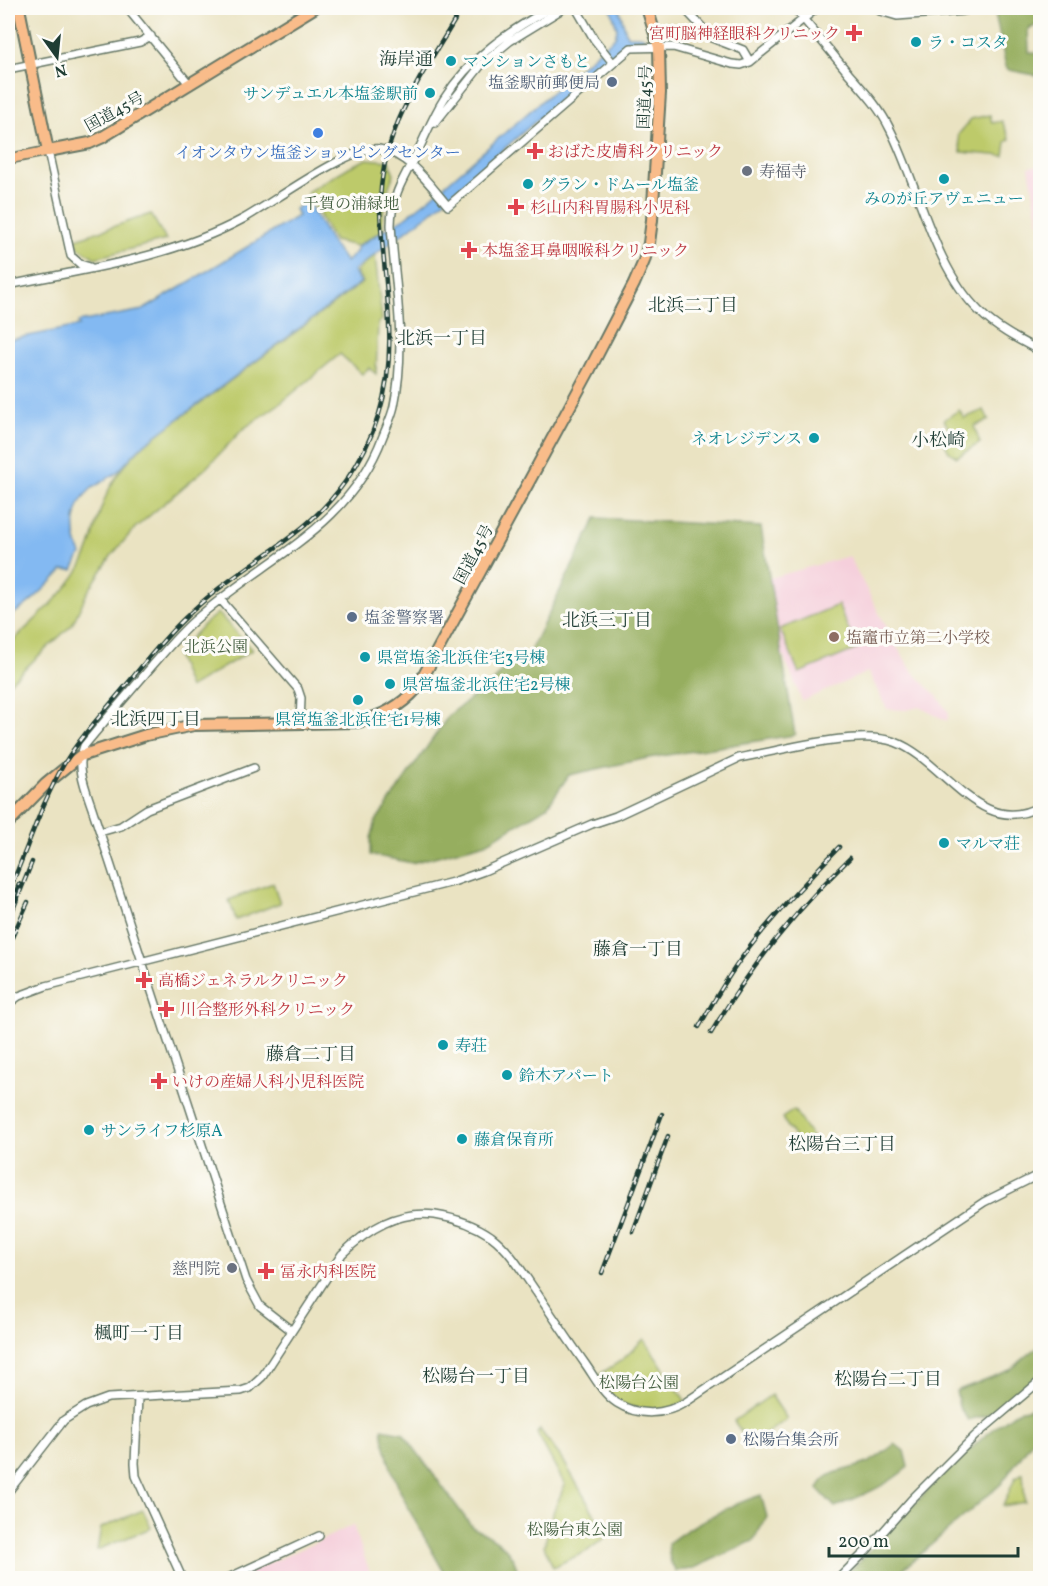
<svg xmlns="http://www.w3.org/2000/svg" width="1048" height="1586" viewBox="0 0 1048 1586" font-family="Vollkorn,'Noto Serif JP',serif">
	<rect width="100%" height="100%" fill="#fdfcf7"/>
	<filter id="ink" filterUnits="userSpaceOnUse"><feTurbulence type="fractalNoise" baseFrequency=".0167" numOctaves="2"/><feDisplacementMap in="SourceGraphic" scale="12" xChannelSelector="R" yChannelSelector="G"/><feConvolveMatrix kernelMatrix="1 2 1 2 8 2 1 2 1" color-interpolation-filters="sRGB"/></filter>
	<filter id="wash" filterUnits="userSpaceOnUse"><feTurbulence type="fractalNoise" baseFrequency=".008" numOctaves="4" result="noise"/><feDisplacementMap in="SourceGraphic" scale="24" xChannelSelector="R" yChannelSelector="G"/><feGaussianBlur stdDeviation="1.35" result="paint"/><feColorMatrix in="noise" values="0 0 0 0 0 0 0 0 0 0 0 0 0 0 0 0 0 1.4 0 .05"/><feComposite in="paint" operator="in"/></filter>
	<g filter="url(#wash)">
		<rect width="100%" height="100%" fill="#eae3c2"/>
		<path fill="#f5cfdb" d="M 1040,165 L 1040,230 L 1029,167 Z
			M 849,556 L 897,647 L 913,672 L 938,697 L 949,713 L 947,721 L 919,707 L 906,710 L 887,709 L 868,672 L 802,701 L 772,628 L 770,578 Z
			M 353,1525 L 372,1578 L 236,1578 L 317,1542 Z"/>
		<path fill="#bdca6b" stroke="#6e8450" stroke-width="1.5" d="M 990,115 L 992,123 L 1002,121 L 1010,139 L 1006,142 L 1004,156 L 961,152 L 958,135 L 971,119 Z
			M 367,159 L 389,161 L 394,174 C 385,194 382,209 383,230 L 357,246 L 334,241 L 307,192 L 349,167 Z
			M 151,214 L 166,240 L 95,258 L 78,247 L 76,239 Z
			M 375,255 L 382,320 L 378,323 L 376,374 L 369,368 L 362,374 L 340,354 L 282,402 L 243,429 L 206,468 L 135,528 L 111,556 L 87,593 L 72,625 L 8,684 L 8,646 C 33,620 67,594 84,561 C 93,545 95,526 101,509 C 110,481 126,460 148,442 L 363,282 L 356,272 Z
			M 959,410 L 964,418 L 984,410 L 989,420 L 974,426 L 980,443 L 957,457 L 949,452 L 940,434 L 949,429 L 944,420 Z
			M 838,605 L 857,649 L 799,673 L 780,629 Z
			M 218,613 L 252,650 L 189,688 L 176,654 L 204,624 Z
			M 273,883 L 280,903 L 236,920 L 229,900 Z
			M 794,1110 L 813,1139 L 801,1147 L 782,1118 Z
			M 644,1339 L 686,1402 L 659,1414 L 617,1403 L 594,1378 L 622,1360 Z
			M 771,1395 L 787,1419 L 750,1445 L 734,1421 Z
			M 540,1430 L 563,1460 L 607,1536 L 587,1551 L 553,1567 L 544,1546 L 554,1510 L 565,1485 L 537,1433 Z
			M 1023,1473 L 1025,1502 L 1003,1506 L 1015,1478 Z
			M 143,1510 L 151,1528 L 97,1550 L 101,1528 Z"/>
		<path fill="#96ae5f" stroke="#5a764a" stroke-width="1.5" d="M 994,8 L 1040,8 L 1040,24 L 1028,29 L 1029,52 L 1040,53 L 1040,76 L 1009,70 L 1006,67 Z
			M 596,518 L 761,527 L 795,735 L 648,758 L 569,775 L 547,807 L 486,843 L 412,863 L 371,855 L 371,838 L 376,821 L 449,715 L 496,679 L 506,664 L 525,661 Z
			M 1040,1345 L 1040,1374 L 1022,1392 L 987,1415 L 968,1420 L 959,1407 L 956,1391 L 1010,1370 Z
			M 1040,1406 L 1040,1433 L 1029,1445 L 1001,1484 L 893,1578 L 843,1578 L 948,1469 L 987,1434 L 1018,1411 Z
			M 382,1429 L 403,1433 L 472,1527 C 497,1539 515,1549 519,1578 L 447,1578 C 422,1531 388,1483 382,1429 Z
			M 895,1444 L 904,1451 L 908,1467 C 887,1486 861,1496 835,1507 L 818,1489 C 825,1469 850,1471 867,1463 C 877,1459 886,1450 895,1444 Z
			M 761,1495 L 767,1517 L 753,1541 L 692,1569 L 676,1571 L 670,1561 L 668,1544 C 688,1526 735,1503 761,1495 Z"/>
		<path fill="#83b9f2" stroke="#517b93" stroke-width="1.5" d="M 611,8 L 619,8 L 627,36 L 644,36 L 643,41 L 628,41 L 430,213 L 353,271 L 361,282 L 142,446 C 132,454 125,465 116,473 C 108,479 99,483 91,489 C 72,505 71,533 81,554 L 73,570 L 63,570 C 45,588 30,605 8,617 L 8,340 L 79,326 L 78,322 L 143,310 L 298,216 L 295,209 L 307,201 L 333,245 L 346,262 L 356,252 L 358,246 L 403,219 L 430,198 L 615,37 L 617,29 Z"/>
	</g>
	<g filter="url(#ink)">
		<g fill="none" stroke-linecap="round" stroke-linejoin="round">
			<g stroke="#676" stroke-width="10">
				<path id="minor" d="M 127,8 L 190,85
					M 576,8 L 594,39 L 613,63
					M 684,8 L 712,38 L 743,50 L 750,62
					M 794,8 C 813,30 831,52 849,74 C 864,91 880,108 890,129 C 919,186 933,266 979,311 C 997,329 1019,340 1040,351
					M 876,8 L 880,11 L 897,16 L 964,11 L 977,8
					M 8,69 L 140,42 L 151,36
					M 435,123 L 482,64 L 510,41 L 564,8
					M 48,151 L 71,256 L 80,264 L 90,267
					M 8,285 C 87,269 171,258 243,219 C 271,204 350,145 379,149 C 408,153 430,185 448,206 L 631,48 L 673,47 L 732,64 L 741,65 L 750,62 L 817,8
					M 220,599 L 298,689 L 301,698 L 300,724
					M 100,832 L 121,826 L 147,809 L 254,768
					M 8,1004 L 19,996 L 46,986 L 453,882 L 484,871 L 592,824 L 616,816 L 739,758 L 749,756 C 788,749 858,729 895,742 C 944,760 981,840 1040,806
					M 292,1331 L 260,1306 L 246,1280 L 92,808 C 85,787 76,767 84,746 C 106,719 129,693 152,666 C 166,650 179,634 195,620 C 264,558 348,530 383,436 C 387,426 392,416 394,406 C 407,345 395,286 391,225 C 391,197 404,177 417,153 C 426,135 433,116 444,99 C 470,57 509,31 551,8
					M 138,1397 L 135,1463 L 136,1476 L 182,1578
					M 8,1492 L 64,1420 L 86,1406 L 108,1398 L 241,1391 L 250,1388 L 262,1377 L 342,1254 C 368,1229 398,1210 435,1215 C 454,1218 475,1225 491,1236 C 510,1250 523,1273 537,1293 C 553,1317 569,1341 586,1365 C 595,1378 603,1394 617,1403 C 639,1417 665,1415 686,1402 L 984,1202 L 1040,1174
					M 228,1578 L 319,1536
					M 839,1578 L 867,1550 L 911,1500 L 975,1436 L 1040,1381"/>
			</g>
			<g stroke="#676" stroke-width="12">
				<path id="major" d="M 8,159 L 48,151"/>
			</g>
			<g stroke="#676" stroke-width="14">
				<path id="highway" d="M 19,8 L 48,151 L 90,143 L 101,138 L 314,8
					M 8,823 L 46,784 L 80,756 L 146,735 L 194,725 L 358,722 C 382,717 401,706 417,688 L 589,371 L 634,284 L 644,261 L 649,243 L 652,220 L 660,93 L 659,47 L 647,8"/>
			</g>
			<use href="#minor" stroke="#fff" stroke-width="7"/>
			<use href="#major" stroke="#f9bc8a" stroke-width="9"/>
			<use href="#highway" stroke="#f9bc8a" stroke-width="10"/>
			<g stroke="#1f3d34" stroke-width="4.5">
				<path id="rail" d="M 8,893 C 27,850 41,804 64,764 C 80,737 103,713 123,689 C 143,665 163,639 186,617 C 218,585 258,562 294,534 C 334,504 364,462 379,414 C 400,347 383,279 380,211 C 379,130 423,75 462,8
					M 8,912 L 19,884
					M 8,922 L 32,862
					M 8,946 L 28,902
					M 699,1027 C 713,1002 728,976 746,952 C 774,915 807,881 839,847
					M 711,1033 C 750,967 795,911 850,858
					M 633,1232 L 668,1136
					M 602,1273 L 662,1114"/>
			</g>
			<use href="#rail" stroke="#fdfcf7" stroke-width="2" stroke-dasharray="7" stroke-linecap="butt"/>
		</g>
	</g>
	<g fill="#e0444e" stroke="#fdfcf7" stroke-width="2">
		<path d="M851 24h6v6h6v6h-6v6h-6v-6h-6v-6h6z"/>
		<path d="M532 142h6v6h6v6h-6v6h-6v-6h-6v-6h6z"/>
		<path d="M513 198h6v6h6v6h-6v6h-6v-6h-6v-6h6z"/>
		<path d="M466 241h6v6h6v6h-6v6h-6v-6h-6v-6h6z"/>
		<path d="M141 971h6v6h6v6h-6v6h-6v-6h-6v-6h6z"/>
		<path d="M163 1000h6v6h6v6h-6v6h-6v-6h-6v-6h6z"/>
		<path d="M156 1072h6v6h6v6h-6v6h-6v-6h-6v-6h6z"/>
		<path d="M263 1262h6v6h6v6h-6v6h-6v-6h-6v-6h6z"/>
	</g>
	<g fill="#0f9aa8" stroke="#fdfcf7" stroke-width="2">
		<circle cx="916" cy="42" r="6"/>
		<circle cx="451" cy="61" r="6"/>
		<circle cx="430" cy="93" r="6"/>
		<circle cx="944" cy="179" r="6"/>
		<circle cx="528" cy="184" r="6"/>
		<circle cx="814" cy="438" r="6"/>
		<circle cx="365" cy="657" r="6"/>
		<circle cx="390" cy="684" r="6"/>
		<circle cx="358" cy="700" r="6"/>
		<circle cx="944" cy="843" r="6"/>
		<circle cx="443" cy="1045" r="6"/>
		<circle cx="507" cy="1075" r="6"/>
		<circle cx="89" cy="1130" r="6"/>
		<circle cx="462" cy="1139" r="6"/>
	</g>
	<g fill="#5c6f8a" stroke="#fdfcf7" stroke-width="2">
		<circle cx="612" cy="82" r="6"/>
		<circle cx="352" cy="617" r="6"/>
		<circle cx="731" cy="1439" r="6"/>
	</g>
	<circle fill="#3f7fe0" stroke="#fdfcf7" stroke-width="2" cx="318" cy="133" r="6"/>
	<g fill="#6b7280" stroke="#fdfcf7" stroke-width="2">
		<circle cx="747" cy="171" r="6"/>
		<circle cx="232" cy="1268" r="6"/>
	</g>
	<circle fill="#8d6e63" stroke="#fdfcf7" stroke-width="2" cx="834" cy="637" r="6"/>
	<g text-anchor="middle" stroke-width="6" stroke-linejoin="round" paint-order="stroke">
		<g font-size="16" fill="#be3a42" stroke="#fdfcf7" text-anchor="start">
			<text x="840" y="39" text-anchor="end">宮町脳神経眼科クリニック</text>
			<text x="548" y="157">おばた皮膚科クリニック</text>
			<text x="530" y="213">杉山内科胃腸科小児科</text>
			<text x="482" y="256">本塩釜耳鼻咽喉科クリニック</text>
			<text x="158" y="986">高橋ジェネラルクリニック</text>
			<text x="180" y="1015">川合整形外科クリニック</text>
			<text x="172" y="1087">いけの産婦人科小児科医院</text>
			<text x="280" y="1277">冨永内科医院</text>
		</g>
		<g font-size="16" fill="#0d838f" stroke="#fdfcf7" text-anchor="start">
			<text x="928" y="48">ラ・コスタ</text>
			<text x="463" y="67">マンションさもと</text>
			<text x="418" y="99" text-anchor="end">サンデュエル本塩釜駅前</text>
			<text x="540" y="190">グラン・ドムール塩釜</text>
			<text x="944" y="204" text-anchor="middle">みのが丘アヴェニュー</text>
			<text x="802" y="444" text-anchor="end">ネオレジデンス</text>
			<text x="377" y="663">県営塩釜北浜住宅3号棟</text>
			<text x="402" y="690">県営塩釜北浜住宅2号棟</text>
			<text x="358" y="725" text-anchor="middle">県営塩釜北浜住宅1号棟</text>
			<text x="956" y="849">マルマ荘</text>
			<text x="455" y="1051">寿荘</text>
			<text x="519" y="1081">鈴木アパート</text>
			<text x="101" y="1136">サンライフ杉原A</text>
			<text x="474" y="1145">藤倉保育所</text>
		</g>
		<g font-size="16" fill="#4e5e75" stroke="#fdfcf7" text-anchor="start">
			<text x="600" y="88" text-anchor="end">塩釜駅前郵便局</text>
			<text x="364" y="623">塩釜警察署</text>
			<text x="743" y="1445">松陽台集会所</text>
		</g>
		<g font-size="16" fill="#1f3d34" stroke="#fdfcf7">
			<text transform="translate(644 97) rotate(-88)" y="6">国道45号</text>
			<text transform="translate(114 111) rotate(-29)" y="6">国道45号</text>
			<text transform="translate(473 554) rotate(-62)" y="6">国道45号</text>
		</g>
		<g font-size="16" fill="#366cbe" stroke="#fdfcf7">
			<text x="318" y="158">イオンタウン塩釜ショッピングセンター</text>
		</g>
		<g font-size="16" fill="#5b616d" stroke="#fdfcf7" text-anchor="start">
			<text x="759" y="177">寿福寺</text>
			<text x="220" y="1274" text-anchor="end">慈門院</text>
		</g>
		<g font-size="16" fill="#466042" stroke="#fdfcf7">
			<text x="351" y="209">千賀の浦緑地</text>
			<text x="216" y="652">北浜公園</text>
			<text x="639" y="1388">松陽台公園</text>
			<text x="575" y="1535">松陽台東公園</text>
		</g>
		<g font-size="16" fill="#785e54" stroke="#fdfcf7" text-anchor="start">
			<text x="846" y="643">塩竈市立第二小学校</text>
		</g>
		<g font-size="18" fill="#1f3d34" stroke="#fdfcf7">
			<text x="406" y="65">海岸通</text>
			<text x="693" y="311">北浜二丁目</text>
			<text x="442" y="344">北浜一丁目</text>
			<text x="938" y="446">小松崎</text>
			<text x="607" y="626">北浜三丁目</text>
			<text x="156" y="725">北浜四丁目</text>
			<text x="638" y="955">藤倉一丁目</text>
			<text x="311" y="1060">藤倉二丁目</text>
			<text x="842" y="1150">松陽台三丁目</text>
			<text x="139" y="1339">楓町一丁目</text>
			<text x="476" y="1382">松陽台一丁目</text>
			<text x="888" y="1385">松陽台二丁目</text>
		</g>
	</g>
	<rect width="1048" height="1586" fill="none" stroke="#fdfcf7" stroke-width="30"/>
	<g transform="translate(57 57) rotate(165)" stroke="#fdfcf7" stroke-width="4.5" paint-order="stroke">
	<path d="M0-4.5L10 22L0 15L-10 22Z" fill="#1f3d34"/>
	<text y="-9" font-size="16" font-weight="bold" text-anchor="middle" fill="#1f3d34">N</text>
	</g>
	<path d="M829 1547v9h189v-9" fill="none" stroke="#1f3d34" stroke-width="3"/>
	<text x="838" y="1547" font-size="18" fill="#1f3d34" stroke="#fdfcf7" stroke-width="4.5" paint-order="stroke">200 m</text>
</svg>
